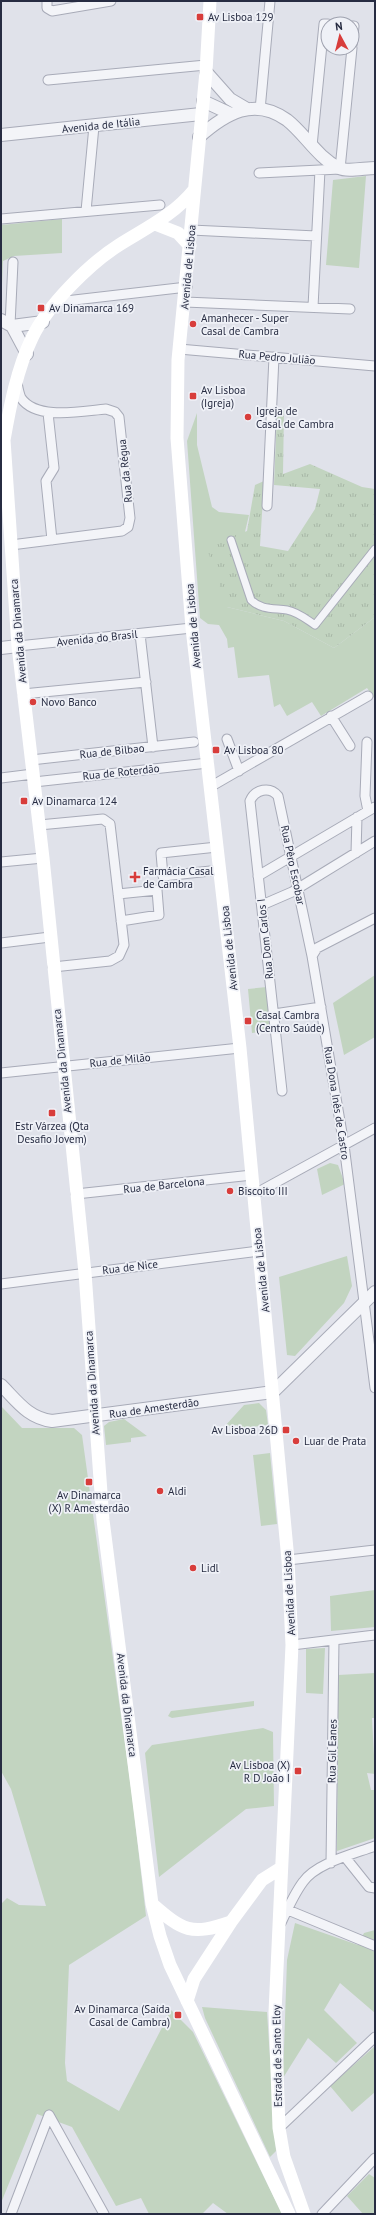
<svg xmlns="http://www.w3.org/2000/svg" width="376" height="2215" font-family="'PT Sans',sans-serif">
<defs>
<pattern id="park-tufts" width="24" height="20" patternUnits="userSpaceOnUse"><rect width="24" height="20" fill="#c2d4c0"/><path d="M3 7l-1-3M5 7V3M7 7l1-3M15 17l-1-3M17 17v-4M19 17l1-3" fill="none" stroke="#a7b6a6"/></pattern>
</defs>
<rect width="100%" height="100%" fill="#e0e2ea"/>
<path fill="#c2d4c0" d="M366 176 359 268 326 265 333 180Z
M62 219V253L14 256 3 261 1 309V225Z
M197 413V445L212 507 219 512 249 515 227 607 284 621 334 648 375 617V697L374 698 367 688 321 716 312 702 287 716 280 704 274 707 269 675 238 678 234 647 228 648 227 639 219 625 208 624 200 618 187 441Z
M375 975V1037L344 1055 333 1003Z
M267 987 271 1031 252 1033 248 989Z
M330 1163 338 1165 345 1184 322 1195 317 1169Z
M347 1256 352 1286 344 1303 295 1356 287 1355 279 1277Z
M259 1403 266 1410 268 1425 238 1429 237 1425 225 1426 244 1405Z
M1 1406 22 1428H74L82 1435 132 1795 146 1916 69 1965 65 2063 67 2081 119 2111 171 2010 193 2032 282 2214H228L213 2203 202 2214H149L141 2198 116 2206 72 2127 37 2114 1 2203V1904L7 1898 19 1905 46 1906 11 1789 1 1771Z
M124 1419 147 1436 131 1438V1442L106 1445 104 1426 109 1422Z
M270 1453 277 1524 261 1526 253 1455Z
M375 1590V1627L331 1631 330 1596Z
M325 1648 323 1694 306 1693V1649Z
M375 1673V1718H372L375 1774 367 1773 371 1790H375V1838L337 1851 338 1675Z
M254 1701V1706L172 1718 168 1716 171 1711Z
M263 1728 273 1732 274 1806 246 1809 159 1877 145 1753 152 1745Z
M295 1923 358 1945 364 1933 375 1930V2013L340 1983 324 2010 357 2043 336 2063 308 2038 283 2078 287 1960Z
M202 2007 267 2012 276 2151 270 2157 205 2018Z
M375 2046V2092L352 2112 330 2086Z
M369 2174 375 2178V2214H363L347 2196Z"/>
<path fill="url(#park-tufts)" d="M284 409 283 474 310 464 362 487 375 489V617L334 648 284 621 227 607 206 546 247 531 255 485 264 481 260 546 288 551 315 509 320 489 274 485 277 414Z"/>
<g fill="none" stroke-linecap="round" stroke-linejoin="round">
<defs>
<path id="pedestrian" d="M231 540 251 600C261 610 274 608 287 610 298 612 306 619 315 625L375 549"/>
<path id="minor" d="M47 1V8L52 11 111 1
M352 26H354L352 45
M48 80 206 65
M260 110 270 1
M312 146 324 24H328
M259 173 340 169 352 48
M86 211 94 126
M1 219 160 205
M191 230 316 236
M57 302 187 287
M185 302 350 309
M313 307 320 170
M10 325 13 262
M179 349 375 366
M48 413 54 468 46 481 52 540
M267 506 274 357
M11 545 122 531 128 527 130 518 119 417 115 412 106 409C82 411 37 421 21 398 19 394 18 388 17 383
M140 634 153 747
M18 646 192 628
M23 694 146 682
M331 716 350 746
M227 739 239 771
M367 742 365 796 368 811
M31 760 194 742
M1 778 33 774
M34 782 208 763
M210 787 368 696
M39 825 103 819 110 824 124 945 119 956 110 961 53 967
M217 847 161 853 163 876 220 870
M356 853 357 817
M1 862 43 858
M258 876 375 807
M118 894 157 890 159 915 121 921
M262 905 292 892 375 841
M375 918 317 948 312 956 344 1145 375 1388
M1 943 50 937
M274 1014 321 1007
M1 1073 240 1048
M282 1091 250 801C255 789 270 786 278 796L312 956
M76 1194 252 1175
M253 1195 375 1128
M1 1284 259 1251
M288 1560 375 1550
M292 1645 375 1635
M345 1857 369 1887 375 1888
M331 1863 334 1640
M288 1910 375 1946
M281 1923C287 1910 294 1894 303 1882 316 1863 354 1854 375 1846
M49 2115 104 2214
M279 2128 375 2037
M11 2214 49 2115
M322 2214 375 2158"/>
<path id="tertiary" d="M206 72 230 99 247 109
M203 101 231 114
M1 135 201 114
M199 137C225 114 254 96 287 120 305 134 317 157 339 168 347 172 365 168 375 168
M1 320 12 326
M12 326 27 354
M12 326 43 322
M1 648 18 646
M1 1385C17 1401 28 1418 52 1421L273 1392 375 1292"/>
</defs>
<use href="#pedestrian" stroke="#a8abb8" stroke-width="9"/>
<use href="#minor" stroke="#a8abb8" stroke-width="11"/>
<use href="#tertiary" stroke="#a8abb8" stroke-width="14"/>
<use href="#pedestrian" stroke="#f3f4f8" stroke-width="7"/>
<use href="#minor" stroke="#f3f4f8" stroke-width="9"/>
<use href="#tertiary" stroke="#f3f4f8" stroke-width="12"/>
<path stroke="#fff" stroke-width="13" d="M210 1 206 72 178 360 177 438 192 628 240 1048 288 1560 292 1645 275 2012 279 2128 284 2157 304 2214
M194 190C174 215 146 228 119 245 89 264 47 306 32 338 17 369 10 406 4 440L18 646 43 858 85 1273 103 1520 152 1904 160 1936 170 1965 289 2214
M155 224 178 233 190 246
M152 1904C183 1931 191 1936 231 1922
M187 2001 194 1979 231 1922 262 1880 281 1868"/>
</g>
<g fill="#d83d3b" stroke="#eff1f7" stroke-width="1.5">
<rect x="196" y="13" width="8" height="8" rx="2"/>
<rect x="37" y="304" width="8" height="8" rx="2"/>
<circle cx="193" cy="324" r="4"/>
<rect x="189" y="392" width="8" height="8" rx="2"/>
<circle cx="248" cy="417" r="4"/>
<circle cx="33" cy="702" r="4"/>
<rect x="212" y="746" width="8" height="8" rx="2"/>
<rect x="20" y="797" width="8" height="8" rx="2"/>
<path d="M133 871h4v4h4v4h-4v4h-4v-4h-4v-4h4z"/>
<rect x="244" y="1017" width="8" height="8" rx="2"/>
<rect x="48" y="1109" width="8" height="8" rx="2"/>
<circle cx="230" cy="1191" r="4"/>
<rect x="282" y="1426" width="8" height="8" rx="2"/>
<circle cx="296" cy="1441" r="4"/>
<rect x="85" y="1478" width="8" height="8" rx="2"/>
<circle cx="160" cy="1491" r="4"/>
<circle cx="193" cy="1568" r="4"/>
<rect x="294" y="1767" width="8" height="8" rx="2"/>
<rect x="174" y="2011" width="8" height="8" rx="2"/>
</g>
<g text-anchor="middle" stroke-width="3.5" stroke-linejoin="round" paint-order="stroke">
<g font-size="11" fill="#272c42" stroke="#eff1f7" text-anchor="start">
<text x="208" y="21">Av Lisboa 129</text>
<text x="49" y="312">Av Dinamarca 169</text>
<text x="201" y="322">Amanhecer - Super<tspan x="201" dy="13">Casal de Cambra</tspan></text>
<text x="201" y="394">Av Lisboa<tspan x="201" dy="13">(Igreja)</tspan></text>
<text x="256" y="415">Igreja de<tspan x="256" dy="13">Casal de Cambra</tspan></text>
<text x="41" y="706">Novo Banco</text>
<text x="224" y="754">Av Lisboa 80</text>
<text x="32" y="805">Av Dinamarca 124</text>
<text x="143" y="875">Farmácia Casal<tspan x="143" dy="13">de Cambra</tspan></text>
<text x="256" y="1019">Casal Cambra<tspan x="256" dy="13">(Centro Saúde)</tspan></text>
<text x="52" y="1130" text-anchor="middle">Estr Várzea (Qta<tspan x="52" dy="13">Desafio Jovem)</tspan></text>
<text x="238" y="1195">Biscoito III</text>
<text x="278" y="1434" text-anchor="end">Av Lisboa 26D</text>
<text x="304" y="1445">Luar de Prata</text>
<text x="168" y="1495">Aldi</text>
<text x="89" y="1499" text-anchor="middle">Av Dinamarca<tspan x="89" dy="13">(X) R Amesterdão</tspan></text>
<text x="201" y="1572">Lidl</text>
<text x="290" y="1769" text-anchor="end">Av Lisboa (X)<tspan x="290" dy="13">R D João I</tspan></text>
<text x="170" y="2013" text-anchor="end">Av Dinamarca (Saída<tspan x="170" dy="13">Casal de Cambra)</tspan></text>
</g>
<g font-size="11" fill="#272c42" stroke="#eff1f7">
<text transform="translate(101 125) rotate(-6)" y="4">Avenida de Itália</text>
<text transform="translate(188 267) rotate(-85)" y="4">Avenida de Lisboa</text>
<text transform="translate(277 357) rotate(5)" y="4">Rua Pedro Julião</text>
<text transform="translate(125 471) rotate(-96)" y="4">Rua da Régua</text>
<text transform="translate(193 626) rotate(-95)" y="4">Avenida de Lisboa</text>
<text transform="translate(18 631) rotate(-95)" y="4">Avenida da Dinamarca</text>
<text transform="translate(97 638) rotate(-6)" y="4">Avenida do Brasil</text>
<text transform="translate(112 751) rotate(-6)" y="4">Rua de Bilbao</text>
<text transform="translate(121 772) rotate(-6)" y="4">Rua de Roterdão</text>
<text transform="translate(293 865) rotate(78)" y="4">Rua Pêro Escobar</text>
<text transform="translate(265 939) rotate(-96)" y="4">Rua Dom Carlos I</text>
<text transform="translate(229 948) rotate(-96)" y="4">Avenida de Lisboa</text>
<text transform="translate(120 1060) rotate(-6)" y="4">Rua de Milão</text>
<text transform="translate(62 1061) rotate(-96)" y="4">Avenida da Dinamarca</text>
<text transform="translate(337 1103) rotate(81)" y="4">Rua Dona Inês de Castro</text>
<text transform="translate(164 1185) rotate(-6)" y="4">Rua de Barcelona</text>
<text transform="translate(130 1267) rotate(-7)" y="4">Rua de Nice</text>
<text transform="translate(261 1270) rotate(-96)" y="4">Avenida de Lisboa</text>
<text transform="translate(92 1383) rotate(-94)" y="4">Avenida da Dinamarca</text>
<text transform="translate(154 1408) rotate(-8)" y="4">Rua de Amesterdão</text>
<text transform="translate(289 1593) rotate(-93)" y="4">Avenida de Lisboa</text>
<text transform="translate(127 1705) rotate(83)" y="4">Avenida da Dinamarca</text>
<text transform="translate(332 1751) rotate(-89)" y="4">Rua Gil Eanes</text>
<text transform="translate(277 2056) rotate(-91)" y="4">Estrada de Santo Eloy</text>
</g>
</g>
<rect width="376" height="2215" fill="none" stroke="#272c42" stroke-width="4"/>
<g transform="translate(340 36) rotate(353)"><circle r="19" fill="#eff1f7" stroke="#9fa2af"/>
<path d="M0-3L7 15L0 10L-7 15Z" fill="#d83d3b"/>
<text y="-6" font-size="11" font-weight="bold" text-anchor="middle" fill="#272c42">N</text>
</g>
</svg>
